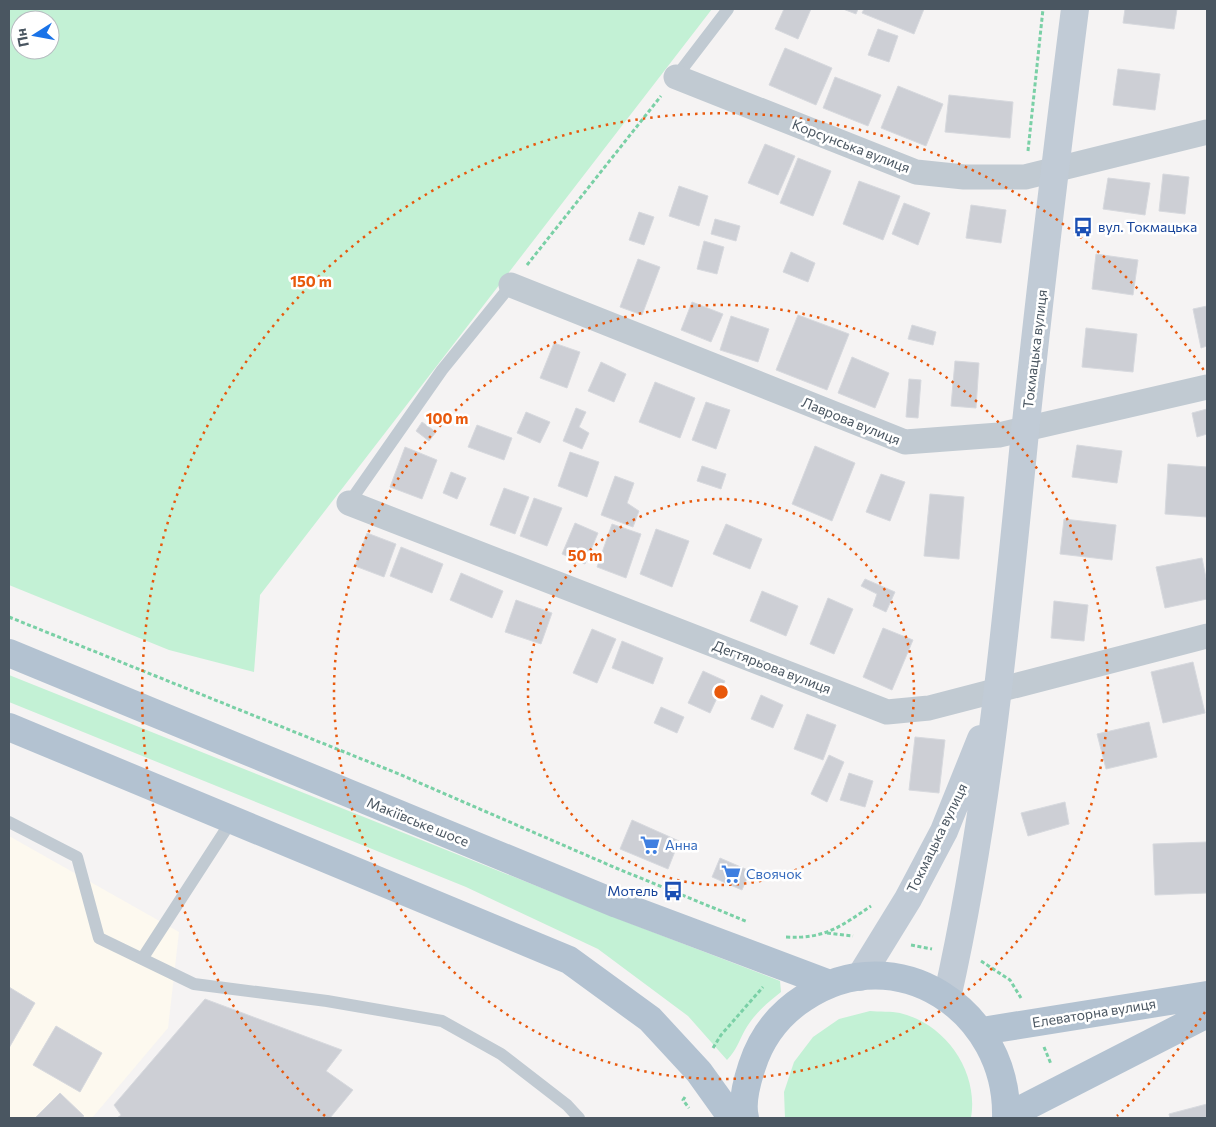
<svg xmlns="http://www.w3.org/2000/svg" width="1216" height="1127" font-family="Commissioner,sans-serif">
<rect width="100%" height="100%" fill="#f5f3f3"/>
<path fill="#fdf9ef" d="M9 836 179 932 168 1028 92 1118H9Z"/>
<path fill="#c3f1d5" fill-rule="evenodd" d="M9 9H712L260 595 254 672 169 650 9 585ZM20 20H50V50H20Z
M9 675 624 921 780 981 781 992C767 1003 754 1014 745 1030 739 1041 736 1051 727 1060L688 1016 598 949 466 887 9 702Z
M870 1011C879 1012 891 1011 900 1013 946 1024 979 1072 971 1118H785L784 1092 794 1062 813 1037 839 1019Z"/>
<path fill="#cdcfd5" stroke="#d7d9de" d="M784 9H811L798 39 775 29Z
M843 9H858L856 14Z
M864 9H924L914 34 862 13Z
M1125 9H1177L1174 29 1123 23Z
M878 29 898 36 889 62 868 55Z
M785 48 832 68 816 105 769 85Z
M1118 69 1160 74 1155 110 1113 105Z
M835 77 881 95 868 126 823 108Z
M898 86 943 104 926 146 881 128Z
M949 95 1013 102 1010 138 945 132Z
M765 144 795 156 778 195 748 183Z
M798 158 831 171 813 216 780 203Z
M1163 174 1189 177 1185 214 1159 211Z
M1108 178 1150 183 1145 215 1103 209Z
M859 181 900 196 883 240 843 224Z
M679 186 708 196 699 226 669 216Z
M904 203 930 213 918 245 892 234Z
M971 205 1006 210 1001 243 966 238Z
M639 212 654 217 644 245 629 240Z
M715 219 740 226 736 241 711 234Z
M704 241 724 247 717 274 697 269Z
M791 252 815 263 808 282 783 272Z
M1096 254 1138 260 1133 295 1092 289Z
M638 259 660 267 642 315 620 307Z
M692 302 723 314 711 342 681 330Z
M1207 306V346L1201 348 1193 309Z
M798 315 849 334 827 390 776 370Z
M731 316 769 329 758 362 720 350Z
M912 325 936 332 933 345 908 339Z
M1086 328 1137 334 1133 372 1082 367Z
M554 343 580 352 567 388 540 378Z
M852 357 889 373 875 408 838 393Z
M955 361 979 363 976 408 951 406Z
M601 362 626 374 614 402 588 391Z
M909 379 921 380 918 418 906 417Z
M655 382 695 398 680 438 639 422Z
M706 402 730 410 716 449 692 440Z
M576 408 586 412 579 427 589 433 582 449 563 441Z
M1207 409V434L1197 437 1192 413Z
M526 412 550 422 540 443 517 433Z
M422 422 436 432 429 441 416 431Z
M477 425 512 438 504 460 468 447Z
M1077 445 1122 451 1117 483 1072 477Z
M815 446 855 463 832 521 792 504Z
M405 447 437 460 422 499 390 487Z
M570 452 599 462 587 497 558 486Z
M1168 464 1207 467V517L1165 514Z
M702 466 726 474 721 489 697 481Z
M451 472 466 478 457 499 443 493Z
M881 474 905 482 890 521 866 512Z
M615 476 634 483 627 503 639 511 633 527 601 515Z
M504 488 529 497 515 534 490 525Z
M930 494 964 497 959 559 924 556Z
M534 498 562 508 547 546 520 536Z
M1064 519 1116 525 1112 560 1060 554Z
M575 523 598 533 585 564 562 554Z
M612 524 641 534 626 578 597 567Z
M726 524 762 539 750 569 713 554Z
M656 529 689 541 672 587 640 574Z
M367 533 396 544 384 577 355 566Z
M401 547 443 564 432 593 390 576Z
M1202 558 1207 583V599L1165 608 1156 567Z
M461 573 503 591 492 618 450 600Z
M865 579 895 592 886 612 873 606 877 594 861 586Z
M762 591 798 606 786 636 750 621Z
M828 598 853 609 834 654 810 644Z
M516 600 552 613 541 644 505 632Z
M1054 601 1088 605 1084 641 1051 638Z
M883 628 913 640 892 690 863 677Z
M592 629 616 639 597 683 573 673Z
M622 641 663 658 653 684 612 668Z
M1193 662 1205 713 1163 723 1151 672Z
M703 671 725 681 710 713 688 703Z
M761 695 783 705 773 728 751 719Z
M661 707 684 717 677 733 654 723Z
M807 714 836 725 823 760 794 749Z
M1149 722 1157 757 1106 769 1097 734Z
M915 737 945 740 939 793 909 790Z
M829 755 844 762 827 802 811 794Z
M849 773 873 781 865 807 840 800Z
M1065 802 1069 824 1028 836 1021 813Z
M632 820 679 841 668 869 620 849Z
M1207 842V893L1155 895 1153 844Z
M720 858 750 871 742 890 712 877Z
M9 987 35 1003 9 1048Z
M205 999 342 1050 326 1071 353 1090 330 1118H117L121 1115 114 1105Z
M56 1026 102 1053 80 1092 33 1065Z
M60 1093 84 1116 81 1118H35Z
M1207 1104V1118H1170L1169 1114Z"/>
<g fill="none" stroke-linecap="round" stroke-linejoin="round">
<path stroke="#7ad0a6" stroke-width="3" stroke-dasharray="4 2.5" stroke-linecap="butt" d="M1028 151 1043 9
M527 265 661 96
M9 617 399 774 616 868 748 922
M827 933 853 936
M786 937C825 939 840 927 871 906
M911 945 932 949
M981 961 1010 980 1021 998
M1044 1047 1051 1064
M713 1048 721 1035 763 987
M685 1097 683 1100 689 1108"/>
<path stroke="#c1cad2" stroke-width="12" d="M676 77 728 9
M349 503 442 370 511 285
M9 822 77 857 99 938 194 984 327 1001 442 1021 501 1054 567 1105 579 1118
M142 959 232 820"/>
<path stroke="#c1cad2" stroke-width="25" d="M676 77 916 172 964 177H1025L1207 132
M511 285 905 442 999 435 1207 387
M349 503 887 712 929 708 1207 636"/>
<path stroke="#c1cbd6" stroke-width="28" d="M860 977 908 899 944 831 981 739
M947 998C989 811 1006 622 1025 432 1040 291 1057 150 1075 9"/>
<path stroke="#b3c2d1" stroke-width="28" d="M9 653 617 904 830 984
M9 727 569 960 650 1019 699 1072 732 1118
M982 1031 1207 995
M1006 1117 1207 1014
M745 1118C741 1102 747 1081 752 1066 761 1038 779 1014 804 998 897 936 1009 1011 1006 1118"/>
</g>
<g fill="none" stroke="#e8590c" stroke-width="2.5" stroke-dasharray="2.5 5">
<circle cx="721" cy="692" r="193"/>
<circle cx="721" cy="692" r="387"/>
<path d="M1205 1012A580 580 0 0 1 1117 1116M325 1116A580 580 0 1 1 1205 372"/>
</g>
<defs>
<symbol id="bus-bare" viewBox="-9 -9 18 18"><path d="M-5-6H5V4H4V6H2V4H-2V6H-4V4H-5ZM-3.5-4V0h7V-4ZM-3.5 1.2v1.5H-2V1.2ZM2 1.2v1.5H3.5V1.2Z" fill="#1a4fb4" stroke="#fff" stroke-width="2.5" paint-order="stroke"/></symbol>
<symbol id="supermarket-bare" viewBox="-9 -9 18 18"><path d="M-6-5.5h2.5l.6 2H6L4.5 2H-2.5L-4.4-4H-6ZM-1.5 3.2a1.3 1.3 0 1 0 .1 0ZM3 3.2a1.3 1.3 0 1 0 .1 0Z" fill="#3f7fe0" stroke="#fff" stroke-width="2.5" paint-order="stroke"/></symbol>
</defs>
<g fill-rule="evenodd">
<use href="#bus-bare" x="1069" y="213" width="28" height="28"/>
<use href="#supermarket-bare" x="636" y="831" width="28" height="28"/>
<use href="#supermarket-bare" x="717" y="860" width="28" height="28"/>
<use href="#bus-bare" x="659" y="877" width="28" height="28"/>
</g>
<g text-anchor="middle" stroke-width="5" stroke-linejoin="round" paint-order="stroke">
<g font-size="14" fill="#4a5661" stroke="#fff">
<text transform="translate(851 146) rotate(21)" y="5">Корсунська вулиця</text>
<text transform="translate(1035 349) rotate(-83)" y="5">Токмацька вулиця</text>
<text transform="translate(851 421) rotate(22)" y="5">Лаврова вулиця</text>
<text transform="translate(772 667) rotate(21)" y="5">Дегтярьова вулиця</text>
<text transform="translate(418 822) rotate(22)" y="5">Макіївське шосе</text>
<text transform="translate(937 838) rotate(-64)" y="5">Токмацька вулиця</text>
<text transform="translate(1094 1013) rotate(-9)" y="5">Елеваторна вулиця</text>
</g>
<g font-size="14" fill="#164399" stroke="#fff" text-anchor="start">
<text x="1098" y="232">вул. Токмацька</text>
<text x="658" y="896" text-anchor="end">Мотель</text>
</g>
<g font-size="14" fill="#366cbe" stroke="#fff" text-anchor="start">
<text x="665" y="850">Анна</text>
<text x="746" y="879">Своячок</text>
</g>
</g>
<circle cx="721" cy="692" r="8" fill="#e8590c" stroke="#fff" stroke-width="2.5"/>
<g font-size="15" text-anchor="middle" font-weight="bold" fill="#e8590c" stroke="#fff" stroke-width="5" stroke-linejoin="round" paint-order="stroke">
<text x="311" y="287">150 m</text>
<text x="447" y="424">100 m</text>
<text x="585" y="561">50 m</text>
</g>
<rect width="1216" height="1127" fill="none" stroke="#4a5661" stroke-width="20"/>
<g transform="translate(35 35) rotate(259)"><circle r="24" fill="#ffffff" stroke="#b7bbc0"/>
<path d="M0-4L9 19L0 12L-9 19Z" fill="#1a73e8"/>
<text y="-8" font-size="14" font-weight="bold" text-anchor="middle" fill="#4a5661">Пн</text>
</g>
</svg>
